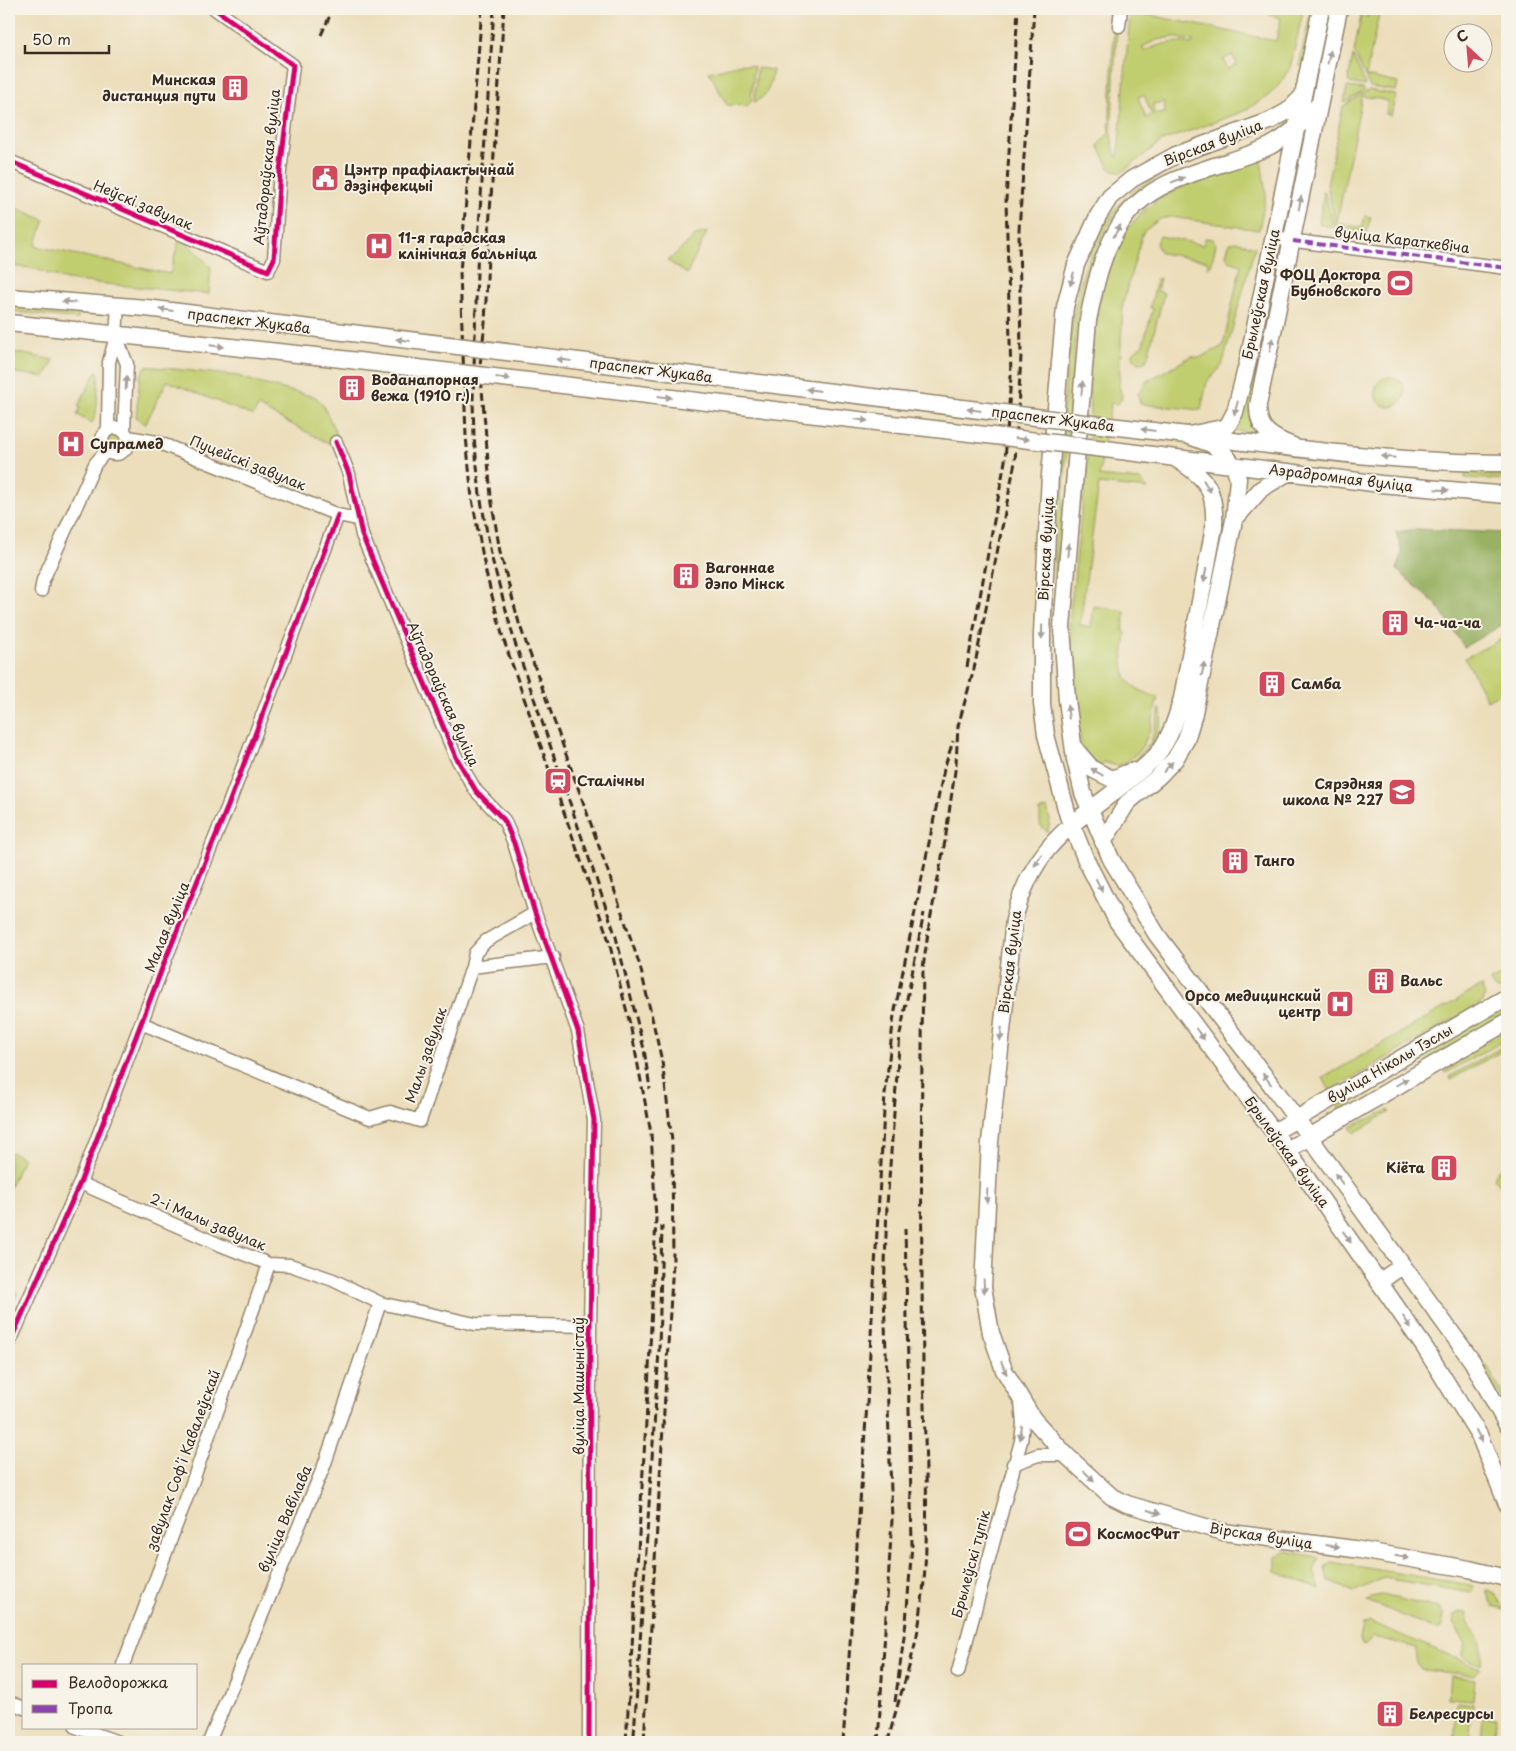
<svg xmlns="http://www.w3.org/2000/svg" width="1516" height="1751" font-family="'Playpen Sans',sans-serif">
<rect width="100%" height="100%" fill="#f7f3e8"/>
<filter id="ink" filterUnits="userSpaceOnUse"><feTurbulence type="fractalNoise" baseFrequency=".02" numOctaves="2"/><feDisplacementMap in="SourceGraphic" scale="10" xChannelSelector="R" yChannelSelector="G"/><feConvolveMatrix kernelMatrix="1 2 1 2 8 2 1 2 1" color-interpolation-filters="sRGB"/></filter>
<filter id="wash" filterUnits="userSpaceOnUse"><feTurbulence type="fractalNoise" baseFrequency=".0096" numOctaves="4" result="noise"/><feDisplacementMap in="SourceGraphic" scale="20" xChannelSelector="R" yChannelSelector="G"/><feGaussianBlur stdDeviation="1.12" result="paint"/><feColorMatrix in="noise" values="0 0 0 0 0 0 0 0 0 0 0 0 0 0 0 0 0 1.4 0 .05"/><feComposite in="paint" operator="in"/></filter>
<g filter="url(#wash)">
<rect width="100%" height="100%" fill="#ecdebb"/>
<path fill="#c1ce6f" stroke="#7e7c46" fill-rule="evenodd" d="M1271 9 1303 12 1290 68 1279 85 1268 96 1242 112 1162 141 1121 173 1110 169 1098 145 1109 133 1114 26 1117 27 1111 136 1116 157H1118L1130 14 1135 12 1276 41 1281 18 1270 15ZM1173 37 1193 41 1192 44C1174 39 1158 45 1144 51L1142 47 1157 40ZM1232 55 1237 64 1228 69 1223 60ZM1144 95 1152 115 1146 118 1138 97ZM1164 102 1165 113 1154 114 1153 104Z
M1311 9H1316L1304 67 1299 65Z
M1363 9H1380L1366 76 1398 83 1396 91 1370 87 1354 52 1361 16 1368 17 1369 10Z
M1353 56 1365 83V86L1350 83 1348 81Z
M741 64 754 66 751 102 747 106 727 105 709 72Z
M757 68 773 70C770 85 769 96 754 102Z
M1347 87 1364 89V91L1344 103Z
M1369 90 1396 95 1391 116 1386 114 1388 101 1362 96 1337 222 1362 228 1365 216 1371 217 1366 233 1336 227 1327 185 1343 106Z
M1261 160 1266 194 1259 230 1171 217 1160 219 1143 232 1123 303 1119 386 1122 397 1118 404 1111 403 1099 476 1140 480 1148 489 1099 484 1080 625 1091 627 1094 606 1125 611 1123 631 1126 632C1122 668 1116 685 1158 697 1151 726 1149 752 1118 766L1103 762 1101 769 1081 748 1069 623 1091 427C1085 366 1096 250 1146 209 1177 184 1223 173 1261 160Z
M1171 170C1148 182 1127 196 1113 218 1075 278 1074 351 1069 419 1065 473 1061 527 1056 582L1054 581C1056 551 1054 521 1056 490 1058 460 1061 430 1064 400 1071 317 1079 203 1171 170Z
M1324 191 1334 227 1319 224Z
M9 205 45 220 35 246 170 274 180 236 211 267 209 294 66 280 32 268 9 266Z
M707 232 687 274 668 261 696 235Z
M1160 236 1203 245 1205 238 1213 239 1216 244 1211 266 1207 268 1208 261 1161 253 1156 244Z
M1236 241 1255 247 1222 366 1207 382 1201 410 1140 404 1138 394 1147 381 1192 356 1199 358 1223 346 1241 265 1229 261 1226 255 1229 244Z
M1276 260 1280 261 1263 433 1229 430Z
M1160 278 1157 291 1164 293 1148 356 1145 362 1138 363 1134 359 1133 353 1143 344 1153 309 1150 308 1157 279Z
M9 306 79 313 78 319 9 311Z
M9 351 54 360 45 377 10 372Z
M146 366 238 376 262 384 316 397 323 405 337 435 330 444 258 407 253 416 167 381 145 425 136 417 140 376Z
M96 372 99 373 96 414 92 423 77 415 80 408 78 406Z
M1375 392a15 15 0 1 1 30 0a15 15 0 1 1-30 0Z
M108 442a7 7 0 1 1 14 0a7 7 0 1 1-14 0Z
M1465 473 1507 476V480L1465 478Z
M1507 636V689L1487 700 1465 658Z
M1160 708C1168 730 1142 758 1125 770L1151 742Z
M1047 808 1050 820 1048 832 1040 825V811Z
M1507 972V989C1499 993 1494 989 1490 981Z
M1481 986 1485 995 1483 1002 1330 1091 1323 1078Z
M1507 1004V1014L1341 1109 1337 1102Z
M1507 1030V1039L1446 1073 1445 1071 1471 1050Z
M1507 1044V1048L1450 1080 1449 1077Z
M1389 1110 1390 1112 1354 1133 1350 1127Z
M9 1151 23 1158 9 1189Z
M1507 1165V1188L1499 1185 1494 1178 1498 1170Z
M9 1289 18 1293 9 1312Z
M1486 1364 1507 1402V1406L1484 1372Z
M1286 1551 1317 1557 1319 1559 1314 1571 1320 1589 1276 1572V1556Z
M1331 1562 1470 1585 1474 1587 1471 1593 1384 1578 1353 1592 1328 1581 1325 1567Z
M1487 1590 1495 1594 1504 1609 1492 1606Z
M1381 1595 1439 1608 1444 1616 1442 1627 1438 1630 1367 1601 1371 1597Z
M1459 1612 1467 1613C1467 1636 1488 1633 1481 1665L1462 1656 1466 1644 1453 1623 1455 1615Z
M1370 1622 1480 1668 1475 1675 1422 1670 1416 1663 1417 1648 1374 1637 1366 1646 1362 1644 1360 1639 1363 1625Z
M1450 1676 1475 1679 1473 1700 1448 1698Z
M1457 1702 1473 1704 1469 1742H1454Z
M1483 1716 1496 1717 1495 1742H1481Z"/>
<path fill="#98b162" stroke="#6a6e40" d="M1417 529 1507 533V622L1464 647 1437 605 1397 570 1402 553 1396 532Z"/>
</g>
<g filter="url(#ink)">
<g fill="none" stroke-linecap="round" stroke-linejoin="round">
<defs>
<path id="minor" d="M1119 26 1121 9
M9 161 268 271 274 259 280 171 293 65 215 9
M1272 238 1507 268
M116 336 127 364 124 431
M102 441a13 13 0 1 1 26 0a13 13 0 1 1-26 0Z
M108 429 109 362 116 336 118 305
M128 437 157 442 338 515 357 519
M336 442 349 474 362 535 456 757 476 791 504 820 514 843 535 913 578 1031 594 1120 590 1326 589 1742
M41 591 43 580 95 464 106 451
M472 967 553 957
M141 1023 370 1118 390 1112 420 1121 472 967 475 953 486 941 535 913
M80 1183 218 1244 269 1264 290 1265 333 1280 380 1303 475 1324 590 1326
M9 1344 80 1183 166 958 228 806 338 515
M1013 1464 1038 1455H1066
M123 1665 191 1486 269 1264
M958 1672 1021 1441 1023 1424 1021 1402
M9 1702 24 1708
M76 1727 118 1742
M209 1742 324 1466 380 1303"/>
<path id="major" d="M1301 98 1288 111 1270 121 1176 155 1132 179 1110 197 1098 216 1076 265 1065 307 1050 475 1042 633V704L1046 735 1068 816 1086 860 1117 921 1287 1150 1425 1348 1479 1435 1507 1504
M1319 104C1306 120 1289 136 1270 146 1222 169 1155 173 1123 220 1102 251 1095 285 1088 320L1062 627 1067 700 1075 759 1083 793 1111 859 1157 935 1276 1091 1472 1361 1507 1425
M9 297 146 308 319 329
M9 323 316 356
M1109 426C1241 440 1374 463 1507 463
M1189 435 1227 427 1235 412 1248 361 1321 9
M1293 446C1272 438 1257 430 1258 405L1339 9
M1105 449 1381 484 1507 495
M1176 459C1207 478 1216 490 1214 527L1182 698C1176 720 1170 739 1155 757 1095 816 1036 828 1014 920L990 1142 983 1287 991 1333 1004 1370 1033 1419 1066 1455 1111 1496 1127 1504 1223 1532 1354 1549 1469 1569 1507 1578
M1234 520 1261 489 1289 472
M1075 749 1092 769 1112 779 1132 771
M1103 842 1127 803 1159 776 1175 759 1186 740 1193 717 1234 520 1238 479 1234 466 1222 451 1211 444 1187 435
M1274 1132 1507 997
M1287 1150 1507 1022
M1379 1282 1402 1266"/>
</defs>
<use href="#minor" stroke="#94846c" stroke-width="15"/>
<use href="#major" stroke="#94846c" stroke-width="19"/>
<use href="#minor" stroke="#fff" stroke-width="12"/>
<use href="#major" stroke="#fff" stroke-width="16"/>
<path stroke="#3b2a1e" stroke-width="3" stroke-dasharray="8 4" stroke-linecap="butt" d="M482 9 460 272 466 436 472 499 486 573 503 638 608 938 630 1024 651 1133 656 1218 648 1391 626 1742
M494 9 478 240 473 400 474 437 480 495 492 559 515 643 616 937 644 1049 650 1089
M504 9 490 212 485 323 480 365 491 497 500 552 519 623 611 880 640 966 662 1061 672 1141 673 1262 644 1742
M321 35 333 9
M967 667 1005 461 1011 376 1006 200 1018 9
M895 1702 906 1622 912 1545 905 1228
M634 1735 659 1351 662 1226
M843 1742 867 1404 885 1094 894 1015 944 769 953 741
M878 1742 892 1520 884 1295 887 1205 900 1034 924 913
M888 1742C897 1700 914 1661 920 1617 932 1534 924 1447 923 1363 921 1231 921 1099 923 968L929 926 945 841 956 764 958 726 974 669 1015 462 1021 356 1019 230 1034 9"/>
<defs>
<path id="major-bridge" d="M319 329 1109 426
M316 356 1105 449"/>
</defs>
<use href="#major-bridge" stroke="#94846c" stroke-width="19" stroke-linecap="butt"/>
<use href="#major-bridge" stroke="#fff" stroke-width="16"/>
<path stroke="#8e44ad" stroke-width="4" stroke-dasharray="8 4" stroke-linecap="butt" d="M1293 241 1507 268"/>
<defs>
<path id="cycleway" d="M9 161 268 271 274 259 280 171 293 65 215 9
M336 442 349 474 362 535 456 757 476 791 504 820 514 843 535 913 578 1031 594 1120 590 1326 589 1742
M9 1344 80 1183 166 958 228 806 338 515"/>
</defs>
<use href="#cycleway" stroke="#f7f3e8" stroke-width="8"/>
<use href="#cycleway" stroke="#d6006c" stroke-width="5"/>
</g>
<defs><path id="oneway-solid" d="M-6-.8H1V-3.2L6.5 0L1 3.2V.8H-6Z" transform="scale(1.25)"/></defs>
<g fill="#a79f9a">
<use href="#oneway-solid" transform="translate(1329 57) rotate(-78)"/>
<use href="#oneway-solid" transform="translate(1178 180) rotate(-21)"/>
<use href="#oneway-solid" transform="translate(1300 203) rotate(-79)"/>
<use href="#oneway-solid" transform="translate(1117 231) rotate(-59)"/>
<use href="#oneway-solid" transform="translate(1072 279) rotate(105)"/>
<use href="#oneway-solid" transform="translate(69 302) rotate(-176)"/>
<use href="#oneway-solid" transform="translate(166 310) rotate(-173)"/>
<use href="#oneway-solid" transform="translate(403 340) rotate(-173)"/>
<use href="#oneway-solid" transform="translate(1271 345) rotate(-78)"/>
<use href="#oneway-solid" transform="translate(217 346) rotate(6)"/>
<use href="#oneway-solid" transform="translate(564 360) rotate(-173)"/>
<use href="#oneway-solid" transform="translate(503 378) rotate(7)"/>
<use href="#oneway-solid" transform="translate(126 383) rotate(-87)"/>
<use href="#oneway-solid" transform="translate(1082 388) rotate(-85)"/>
<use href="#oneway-solid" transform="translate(813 390) rotate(-173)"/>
<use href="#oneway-solid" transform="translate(665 397) rotate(7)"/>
<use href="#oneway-solid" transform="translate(1236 408) rotate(105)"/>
<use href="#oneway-solid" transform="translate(974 410) rotate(-173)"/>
<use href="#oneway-solid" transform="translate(861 420) rotate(7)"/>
<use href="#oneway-solid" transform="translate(1148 430) rotate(-173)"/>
<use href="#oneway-solid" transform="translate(1022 439) rotate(7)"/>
<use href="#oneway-solid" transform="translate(1388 457) rotate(-175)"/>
<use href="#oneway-solid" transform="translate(1207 486) rotate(58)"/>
<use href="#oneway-solid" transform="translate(1442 490) rotate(5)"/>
<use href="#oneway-solid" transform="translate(1068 550) rotate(-85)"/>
<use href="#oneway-solid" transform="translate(1205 575) rotate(101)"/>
<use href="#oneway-solid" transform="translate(1042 632) rotate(91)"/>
<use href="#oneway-solid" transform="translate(1203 669) rotate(-79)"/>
<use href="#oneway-solid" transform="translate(1068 712) rotate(-98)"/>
<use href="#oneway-solid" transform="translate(1168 767) rotate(-48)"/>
<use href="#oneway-solid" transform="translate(1097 772) rotate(-149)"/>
<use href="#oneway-solid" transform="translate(1038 860) rotate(122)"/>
<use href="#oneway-solid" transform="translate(1099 885) rotate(64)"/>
<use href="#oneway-solid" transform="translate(1001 1034) rotate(96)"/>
<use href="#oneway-solid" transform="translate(1200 1034) rotate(53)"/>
<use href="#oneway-solid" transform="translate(1267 1079) rotate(-127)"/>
<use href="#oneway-solid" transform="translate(1402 1082) rotate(-30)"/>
<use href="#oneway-solid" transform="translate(1339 1179) rotate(-126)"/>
<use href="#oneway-solid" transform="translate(987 1196) rotate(93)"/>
<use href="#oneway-solid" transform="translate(1347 1237) rotate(55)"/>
<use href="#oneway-solid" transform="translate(984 1286) rotate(87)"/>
<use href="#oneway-solid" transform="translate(1407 1322) rotate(55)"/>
<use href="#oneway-solid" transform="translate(1004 1368) rotate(67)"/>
<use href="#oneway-solid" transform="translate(1021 1433) rotate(99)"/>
<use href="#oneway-solid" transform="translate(1479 1436) rotate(63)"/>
<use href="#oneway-solid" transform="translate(1089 1476) rotate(42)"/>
<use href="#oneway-solid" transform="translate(1154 1512) rotate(17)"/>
<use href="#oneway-solid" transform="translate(1333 1546) rotate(7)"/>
<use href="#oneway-solid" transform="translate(1402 1557) rotate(10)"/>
</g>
</g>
<defs>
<symbol id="building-square" viewBox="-11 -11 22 22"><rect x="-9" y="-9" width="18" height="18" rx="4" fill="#d1495b" stroke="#f7f3e8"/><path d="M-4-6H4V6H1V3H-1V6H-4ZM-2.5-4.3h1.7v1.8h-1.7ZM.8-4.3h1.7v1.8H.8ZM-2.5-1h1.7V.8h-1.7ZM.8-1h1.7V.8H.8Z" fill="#fff"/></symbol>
<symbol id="civic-square" viewBox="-11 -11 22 22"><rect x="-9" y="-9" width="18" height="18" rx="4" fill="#d1495b" stroke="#f7f3e8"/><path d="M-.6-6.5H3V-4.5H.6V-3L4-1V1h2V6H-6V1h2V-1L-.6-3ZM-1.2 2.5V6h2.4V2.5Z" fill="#fff"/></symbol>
<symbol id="hospital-square" viewBox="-11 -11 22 22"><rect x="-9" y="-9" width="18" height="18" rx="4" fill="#d1495b" stroke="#f7f3e8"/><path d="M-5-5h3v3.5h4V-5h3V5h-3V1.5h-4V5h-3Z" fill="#fff"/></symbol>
<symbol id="stadium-square" viewBox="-11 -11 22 22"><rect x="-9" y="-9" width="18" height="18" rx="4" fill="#d1495b" stroke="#f7f3e8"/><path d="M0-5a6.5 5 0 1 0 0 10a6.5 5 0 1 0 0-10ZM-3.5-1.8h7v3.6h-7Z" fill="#fff"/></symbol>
<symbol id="station-square" viewBox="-11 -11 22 22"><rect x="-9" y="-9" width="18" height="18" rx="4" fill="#d1495b" stroke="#f7f3e8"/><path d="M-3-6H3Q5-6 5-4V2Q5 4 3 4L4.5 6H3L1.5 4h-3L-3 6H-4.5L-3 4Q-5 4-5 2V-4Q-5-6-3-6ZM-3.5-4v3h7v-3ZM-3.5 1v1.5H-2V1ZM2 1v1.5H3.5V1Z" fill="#fff"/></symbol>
<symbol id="school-square" viewBox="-11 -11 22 22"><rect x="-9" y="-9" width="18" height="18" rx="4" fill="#d1495b" stroke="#f7f3e8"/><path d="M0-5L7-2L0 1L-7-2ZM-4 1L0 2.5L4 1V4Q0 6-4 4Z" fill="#fff"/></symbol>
</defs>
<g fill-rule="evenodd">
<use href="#building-square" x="219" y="72" width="32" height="32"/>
<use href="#civic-square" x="309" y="162" width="32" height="32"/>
<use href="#hospital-square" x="363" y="230" width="32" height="32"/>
<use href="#stadium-square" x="1384" y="267" width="32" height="32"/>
<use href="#building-square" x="336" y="372" width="32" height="32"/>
<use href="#hospital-square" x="55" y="428" width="32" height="32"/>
<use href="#building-square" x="670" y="560" width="32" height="32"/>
<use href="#building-square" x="1379" y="607" width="32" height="32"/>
<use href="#building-square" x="1256" y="668" width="32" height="32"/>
<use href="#station-square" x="542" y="765" width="32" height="32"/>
<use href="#school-square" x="1386" y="776" width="32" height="32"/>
<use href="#building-square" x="1219" y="845" width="32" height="32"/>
<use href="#building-square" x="1365" y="965" width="32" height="32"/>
<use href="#hospital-square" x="1324" y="988" width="32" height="32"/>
<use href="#building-square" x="1428" y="1152" width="32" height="32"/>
<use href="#stadium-square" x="1062" y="1518" width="32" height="32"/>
<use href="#building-square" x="1374" y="1698" width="32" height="32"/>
</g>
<g text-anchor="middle" stroke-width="4" stroke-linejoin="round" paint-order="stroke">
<g font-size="14" font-weight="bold" fill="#3b2a1e" stroke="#f7f3e8" text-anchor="start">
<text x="216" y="85" text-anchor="end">Минская<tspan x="216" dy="16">дистанция пути</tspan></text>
<text x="344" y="175">Цэнтр прафілактычнай<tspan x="344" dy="16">дэзінфекцыі</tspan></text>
<text x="398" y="243">11-я гарадская<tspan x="398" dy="16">клінічная бальніца</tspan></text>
<text x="1381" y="280" text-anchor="end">ФОЦ Доктора<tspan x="1381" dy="16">Бубновского</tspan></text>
<text x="371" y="385">Воданапорная<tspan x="371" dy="16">вежа (1910 г.)</tspan></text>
<text x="90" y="449">Супрамед</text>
<text x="705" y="573">Вагоннае<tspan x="705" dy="16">дэпо Мінск</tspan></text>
<text x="1414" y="628">Ча-ча-ча</text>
<text x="1291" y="689">Самба</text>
<text x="577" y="786">Сталічны</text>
<text x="1383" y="789" text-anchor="end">Сярэдняя<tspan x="1383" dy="16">школа № 227</tspan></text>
<text x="1254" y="866">Танго</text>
<text x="1400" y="986">Вальс</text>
<text x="1321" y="1001" text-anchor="end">Орсо медицинский<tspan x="1321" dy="16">центр</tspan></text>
<text x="1425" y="1173" text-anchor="end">Кіёта</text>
<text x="1097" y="1539">КосмосФит</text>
<text x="1409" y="1719">Белресурсы</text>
</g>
<g font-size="14" fill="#3b2a1e" stroke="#f7f3e8">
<text transform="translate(1213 143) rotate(-21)" y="5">Вірская вуліца</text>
<text transform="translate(267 167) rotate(-84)" y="5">Аўтадораўская вуліца</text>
<text transform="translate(143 205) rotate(23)" y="5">Неўскі завулак</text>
<text transform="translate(1402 240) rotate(7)" y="5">вуліца Караткевіча</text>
<text transform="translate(1261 294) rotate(-78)" y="5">Брылеўская вуліца</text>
<text transform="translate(249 321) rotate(7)" y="5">праспект Жукава</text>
<text transform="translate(651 370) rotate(7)" y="5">праспект Жукава</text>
<text transform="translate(1053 419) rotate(7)" y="5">праспект Жукава</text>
<text transform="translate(248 463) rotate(22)" y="5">Пуцейскі завулак</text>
<text transform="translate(1341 478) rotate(7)" y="5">Аэрадромная вуліца</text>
<text transform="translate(1046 549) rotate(-87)" y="5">Вірская вуліца</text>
<text transform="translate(443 694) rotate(66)" y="5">Аўтадораўская вуліца</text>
<text transform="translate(167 927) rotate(-68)" y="5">Малая вуліца</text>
<text transform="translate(1010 962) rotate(-83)" y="5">Вірская вуліца</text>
<text transform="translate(426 1055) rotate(-71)" y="5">Малы завулак</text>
<text transform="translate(1390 1064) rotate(-30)" y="5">вуліца Ніколы Тэслы</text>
<text transform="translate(1287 1152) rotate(54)" y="5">Брылеўская вуліца</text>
<text transform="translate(208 1222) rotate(23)" y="5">2-і Малы завулак</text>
<text transform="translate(579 1386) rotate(-90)" y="5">вуліца Машыністаў</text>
<text transform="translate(183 1460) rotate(-70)" y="5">завулак Софʼі Кавалеўскай</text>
<text transform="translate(285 1519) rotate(-67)" y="5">вуліца Вавілава</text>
<text transform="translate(1261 1536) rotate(9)" y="5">Вірская вуліца</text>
<text transform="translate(971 1564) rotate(-75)" y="5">Брылеўскі тупік</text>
</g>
</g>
<rect width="1516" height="1751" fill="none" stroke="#f7f3e8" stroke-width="30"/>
<rect x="22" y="1664" width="175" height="65" fill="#f7f3e8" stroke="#aca397"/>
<rect x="32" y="1680" width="25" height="8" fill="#d6006c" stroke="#aca397"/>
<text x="68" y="1688" font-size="15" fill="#3b2a1e">Велодорожка</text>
<rect x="32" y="1705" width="25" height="8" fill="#8e44ad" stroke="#aca397"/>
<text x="68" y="1714" font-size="15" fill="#3b2a1e">Тропа</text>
<g transform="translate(1468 48) rotate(334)"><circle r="24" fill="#f7f3e8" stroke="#aca397"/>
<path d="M0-4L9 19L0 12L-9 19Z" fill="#d1495b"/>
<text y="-8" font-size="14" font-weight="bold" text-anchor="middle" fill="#3b2a1e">С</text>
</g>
<path d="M25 45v8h84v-8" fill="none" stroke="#3b2a1e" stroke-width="2.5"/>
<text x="32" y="45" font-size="15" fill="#3b2a1e" stroke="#f7f3e8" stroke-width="4" paint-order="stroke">50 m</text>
</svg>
